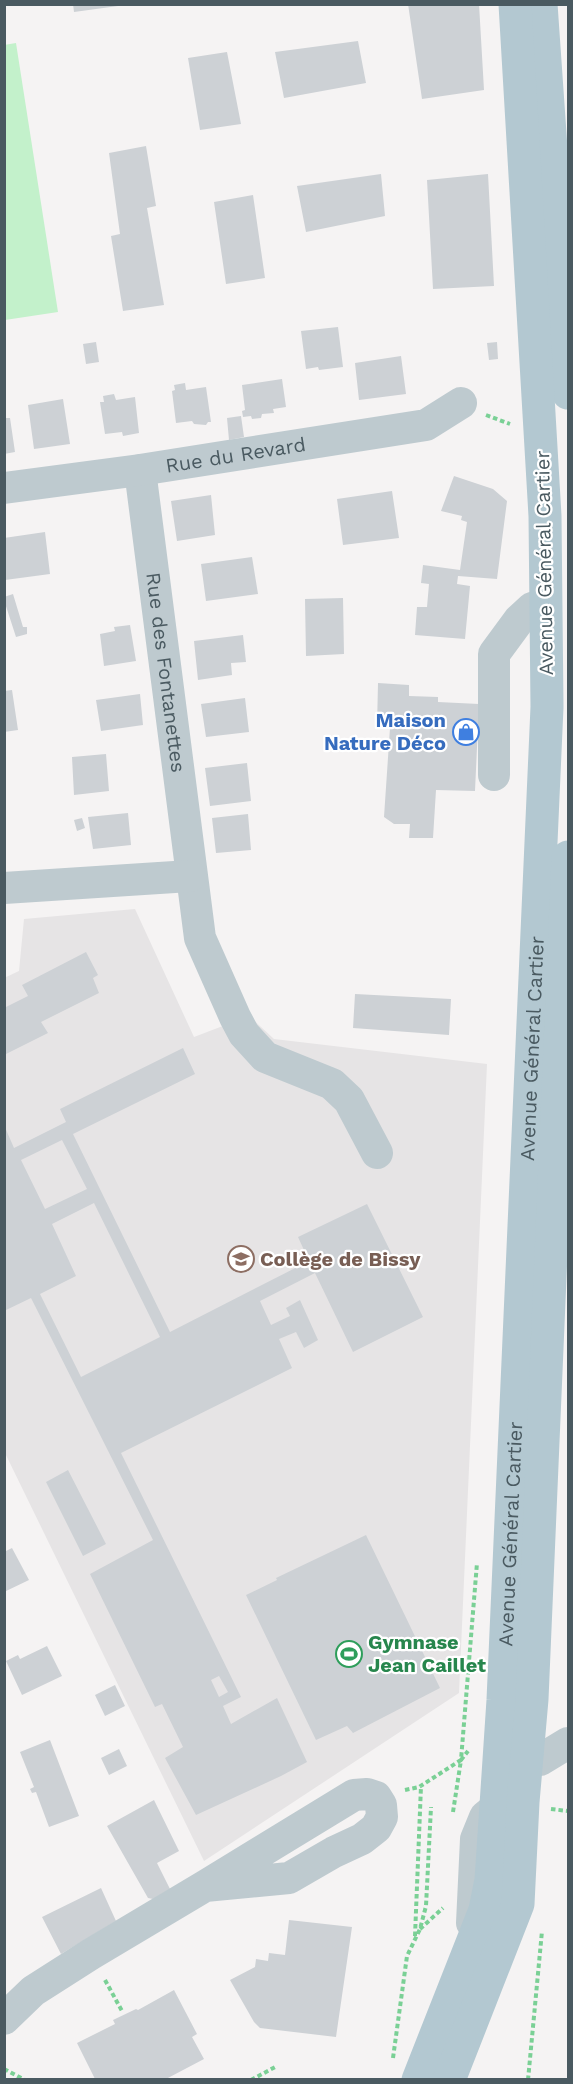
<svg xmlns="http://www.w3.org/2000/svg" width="573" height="2084" font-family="'Work Sans',sans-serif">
<rect width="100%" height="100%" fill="#f5f3f3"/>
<path fill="#e6e4e5" d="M135 909 194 1037 249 1016 274 1039 487 1064 459 1693 204 1861 5 1453 4 978 19 971 24 919Z"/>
<path fill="#c3f1cb" d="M16 43 58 312 5 320 4 45Z"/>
<path fill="#cdd1d5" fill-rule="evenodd" d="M73 4H118V6L74 12Z
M408 4H479L484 90 422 99Z
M358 41 366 83 284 98 275 52Z
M227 52 241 124 200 130 188 58Z
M146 146 156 206 147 208 164 305 123 311 111 236 120 234 109 153Z
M381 174 385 216 306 232 297 186Z
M488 174 494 286 433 289 427 180Z
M253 195 265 278 226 284 214 202Z
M338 327 343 367 319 370 318 367 306 369 301 331Z
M96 342 99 362 86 364 83 344Z
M497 342 498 359 489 360 487 343Z
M401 356 406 394 359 400 355 363Z
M282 379 286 407 273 409 274 413 262 414 261 418 252 419 251 416 243 417 242 411 245 410 242 385Z
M185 383 186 390 206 387 211 422H208L206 425 194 424 192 421 176 423 172 391 175 390 174 385Z
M114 394 116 400 135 397 139 433 123 436 122 432 105 434 100 402H104L103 396Z
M63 399 70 444 34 449 28 405Z
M241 416 244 437 229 440 227 418Z
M4 418H10L15 452 4 454Z
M454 476 493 489 507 501 497 579 458 576 457 584 470 586 465 639 415 635 417 607H427L429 584 421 583 423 565 460 570 467 522 461 520 462 516 441 511Z
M392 491 399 538 343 545 337 499Z
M211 495 215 535 177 541 171 501Z
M45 532 50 574 5 580 4 538Z
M252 557 258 594 206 601 201 564Z
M13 594 23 627H27V634L16 637 4 600V597Z
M343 598 344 654 306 656 305 599Z
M130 625 136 661 104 666 100 634 115 631 114 627Z
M243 635 246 662 231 663 232 675 198 680 194 641Z
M378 683 409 685V696L438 697V702L479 704 475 791 436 790 433 838H409L410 824H394L384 817 390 728 377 727Z
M12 690 18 730 4 732V691Z
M140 694 143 725 101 731 96 700Z
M245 698 249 732 206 737 201 704Z
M106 754 109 791 74 795 72 757Z
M247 763 251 801 210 806 205 768Z
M128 813 131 845 93 849 88 817Z
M248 814 251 850 216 853 212 818Z
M82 818 85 828 77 831 74 820Z
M86 952 98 975 93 978 99 993 41 1022 48 1033 4 1055V1008L28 996 22 985Z
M355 994 451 999 449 1035 353 1028Z
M183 1048 195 1074 73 1134 170 1332 309 1261 298 1237 367 1204 423 1317 353 1352 315 1273 260 1301 271 1325 290 1316 286 1308 300 1300 318 1340 304 1348 296 1332 279 1339 292 1368 121 1453 241 1697 223 1706 231 1724 277 1698 307 1762 281 1776 196 1815 165 1758 183 1747 162 1704 155 1707 90 1574 153 1540 31 1298 4 1311V1125L14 1148 66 1122 60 1109ZM62 1140 87 1189 45 1209 21 1160ZM94 1203 160 1337 81 1377 40 1294 76 1276 52 1224ZM219 1676 228 1692 219 1697 211 1680Z
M68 1470 106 1544 83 1556 46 1482Z
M366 1535 440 1688 353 1733 347 1726 316 1740 246 1595 277 1580 276 1578Z
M12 1548 29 1580 4 1592V1552Z
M47 1646 62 1676 22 1695 6 1661 18 1655 20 1659Z
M115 1685 125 1706 105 1716 95 1695Z
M50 1740 79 1816 49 1827 36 1792 32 1793 30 1789 34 1787 20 1752Z
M119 1749 127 1766 109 1775 101 1758Z
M154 1800 179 1851 157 1863 170 1889 153 1899 148 1898 107 1826Z
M101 1888 116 1921 61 1954 42 1917Z
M289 1920 352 1927 336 2037 260 2028 254 2022 230 1980 255 1967 256 1959 268 1961 269 1953 285 1955Z
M174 1990 197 2034 192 2037 204 2059 166 2079H95L77 2043 115 2024 113 2020 136 2009 138 2010Z"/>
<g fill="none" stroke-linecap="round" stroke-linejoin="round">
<path stroke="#7ad095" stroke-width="4" stroke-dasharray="4.5 3" stroke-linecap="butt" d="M486 415 510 424
M405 1790 419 1787 461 1760 477 1563
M551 1809 568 1811
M453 1812 461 1760 468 1751
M420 1929 443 1908
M415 1936 421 1786
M105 1980 122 2011
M393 2058 407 1956 420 1929 426 1906 431 1807
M4 2069 25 2080
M251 2080 277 2066
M528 2080 542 1931"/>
<g stroke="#becacf" stroke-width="32">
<path id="s1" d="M140 470 200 938 235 1017 244 1034 265 1057 332 1084 349 1100 377 1153"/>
<path id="s2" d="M4 488 140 470 426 425 461 403"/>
<path d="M494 775V654L519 620 532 608 546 605"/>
<path d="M4 888 190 876"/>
<path d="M503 1756 540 1760 568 1743"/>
<path d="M472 1923 476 1839 485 1817 496 1808"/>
<path d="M4 2019 33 1991 91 1954 205 1886 354 1795 367 1794 376 1797 381 1805 382 1817 376 1828 362 1839 334 1852 289 1878 205 1886"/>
</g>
<g stroke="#b3c8d1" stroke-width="33">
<path d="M541 4 568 393"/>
<path id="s3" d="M418 2080 485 1910 491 1880 503 1700 547 707 545 516 515 4"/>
<path d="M449 2080 518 1904 523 1802 532 1699 568 857"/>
</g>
</g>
<defs>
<symbol id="shop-ring" viewBox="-11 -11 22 22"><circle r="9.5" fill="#fff" stroke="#3f7fe0" stroke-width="1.5"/><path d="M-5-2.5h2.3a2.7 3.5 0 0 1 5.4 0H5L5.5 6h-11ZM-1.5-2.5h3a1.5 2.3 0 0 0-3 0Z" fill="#3f7fe0"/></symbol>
<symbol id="school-ring" viewBox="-11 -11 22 22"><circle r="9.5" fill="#fff" stroke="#8d6e63" stroke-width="1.5"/><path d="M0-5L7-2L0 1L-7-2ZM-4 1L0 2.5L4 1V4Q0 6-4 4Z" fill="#8d6e63"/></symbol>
<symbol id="stadium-ring" viewBox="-11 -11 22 22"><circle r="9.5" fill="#fff" stroke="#2e9e5b" stroke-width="1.5"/><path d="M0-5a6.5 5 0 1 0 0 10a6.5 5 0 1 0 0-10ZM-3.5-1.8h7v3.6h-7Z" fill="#2e9e5b"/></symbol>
</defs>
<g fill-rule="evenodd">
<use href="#shop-ring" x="451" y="717" width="30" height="30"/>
<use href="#school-ring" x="226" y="1244" width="30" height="30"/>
<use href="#stadium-ring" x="334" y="1639" width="30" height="30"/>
</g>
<g text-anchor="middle" stroke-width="4.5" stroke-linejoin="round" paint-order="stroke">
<g font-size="20" fill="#4a5a61" stroke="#fff">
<text dy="7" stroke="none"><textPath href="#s2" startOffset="234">Rue du Revard</textPath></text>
<text transform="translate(544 563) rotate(-91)" y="7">Avenue Général Cartier</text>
<text dy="7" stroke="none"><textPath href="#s1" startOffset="204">Rue des Fontanettes</textPath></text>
<text dy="7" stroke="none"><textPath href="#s3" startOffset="1046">Avenue Général Cartier</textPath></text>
<text dy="7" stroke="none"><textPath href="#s3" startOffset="560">Avenue Général Cartier</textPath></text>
</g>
<g font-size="20" font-weight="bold" fill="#366cbe" stroke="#fff" text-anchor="end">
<text x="446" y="727">Maison<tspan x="446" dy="23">Nature Déco</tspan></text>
</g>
<g font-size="20" font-weight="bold" fill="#785e54" stroke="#fff" text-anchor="start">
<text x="260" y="1266">Collège de Bissy</text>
</g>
<g font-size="20" font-weight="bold" fill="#27864d" stroke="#fff" text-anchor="start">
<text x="368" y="1649">Gymnase<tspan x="368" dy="23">Jean Caillet</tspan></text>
</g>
</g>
<rect width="573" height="2084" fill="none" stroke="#4a5a61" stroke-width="12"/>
</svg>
